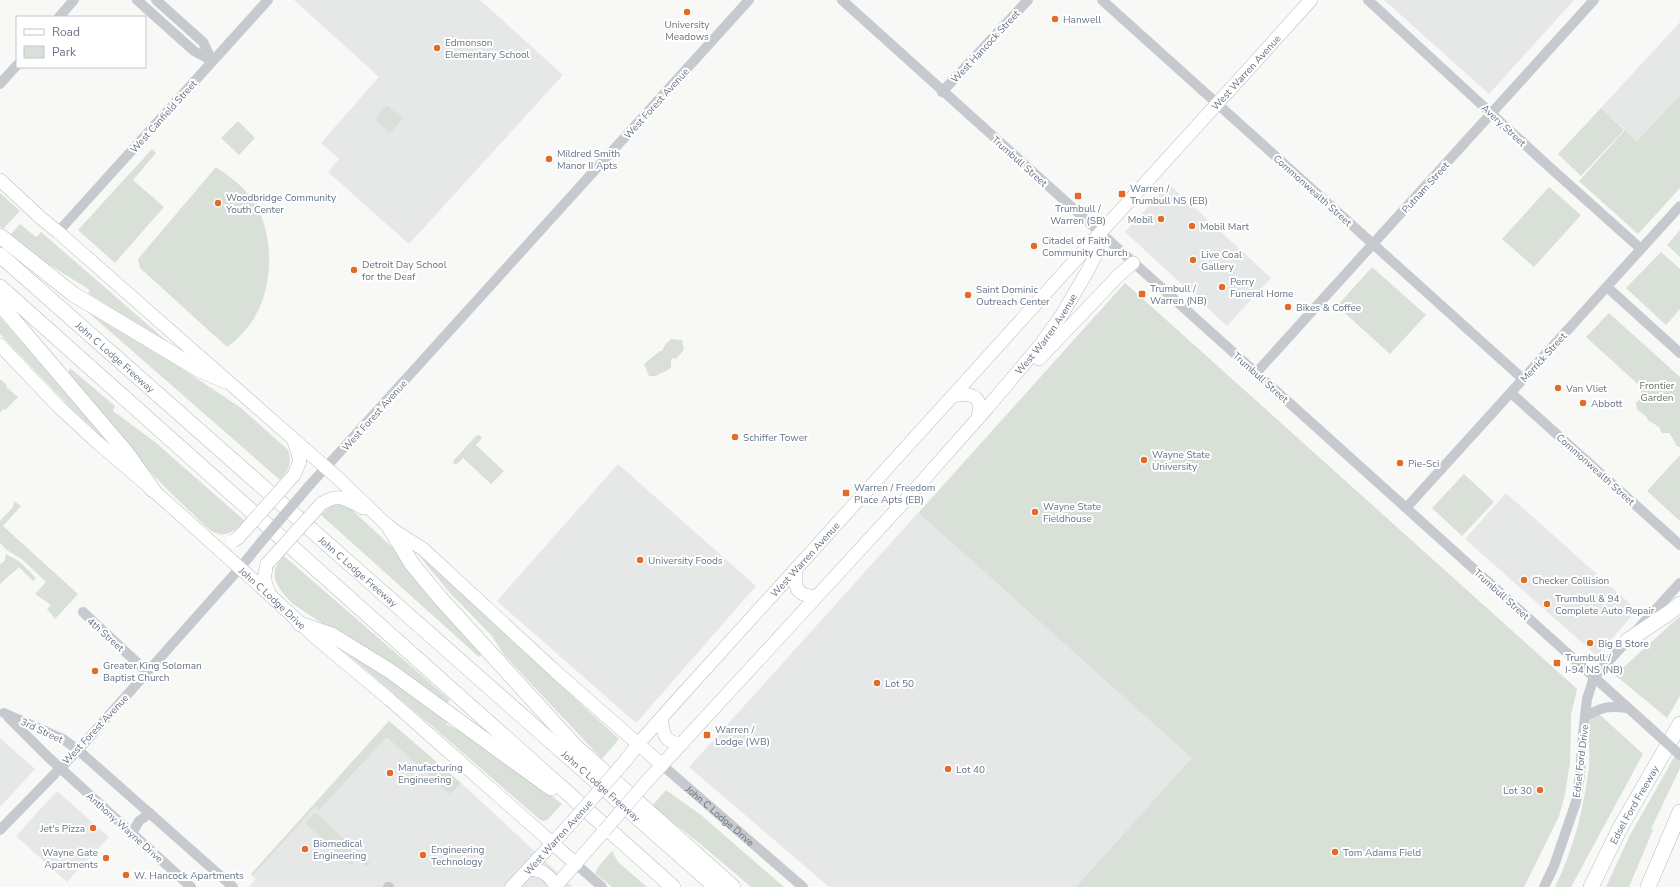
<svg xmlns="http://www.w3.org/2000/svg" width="1680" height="887" font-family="'Nunito Sans',sans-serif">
<rect width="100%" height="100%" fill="#f8f8f6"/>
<path fill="#e6e7e7" d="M294 0H480L563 75 409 244 328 172 339 159 321 143 379 77Z
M1384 0H1574L1489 94Z
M1680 22V95L1637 141 1601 108Z
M1169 184 1271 278 1227 326 1125 232Z
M1125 283 1577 689 1571 714 1570 762 1565 794 1559 816 1524 887H829L689 767Z
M618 464 756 586 636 723 497 601Z
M1506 493 1637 610 1597 656 1465 539Z
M389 721 471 792 573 887H249L256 879 251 874Z
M0 738 35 769 0 807Z
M57 791 109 837 67 882 16 836Z"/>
<path fill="#d9e0d7" d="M1680 95V188L1638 234 1579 181 1625 130 1637 141Z
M387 105 403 119 390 133 375 119Z
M1601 108 1624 130 1581 176 1558 154Z
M238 121 255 138 239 155 221 138Z
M152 149 156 153 133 180 164 207 115 263 78 230Z
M216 167C229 176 242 185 252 199 272 228 274 272 261 304 254 322 242 336 227 347L140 268 138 259Z
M1549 187 1581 215 1534 267 1502 239Z
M0 193 20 211 3 229 0 226Z
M20 224 36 237 41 232 169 343 167 344 88 293 90 290 48 264 10 235Z
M1680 230V257L1667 245Z
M1661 252 1680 269V309L1666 325 1626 288Z
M1372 267 1426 315 1390 354 1337 306Z
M1125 283 1577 689 1571 714 1570 762 1565 794 1559 816 1524 887H1076L1192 758 919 513Z
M85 304 241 408 288 450C292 463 289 470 280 480L82 307Z
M1609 313 1680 377V447H1678C1674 443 1673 437 1669 433H1662L1659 427 1648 420 1646 416 1644 415 1637 409 1636 403 1643 396 1639 389 1641 387 1586 337Z
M0 317 109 443 68 405 0 334Z
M671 339 682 340 684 350 676 359 672 358 671 361V367C667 372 661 372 656 376H649L644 364 660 351H662L665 345Z
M70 368 115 406 113 411 155 442 245 521C238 528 230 536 219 534 209 532 200 520 193 514 146 472 108 423 68 375Z
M0 379 7 385 6 387 18 397 5 410 3 409 0 413Z
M480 435 482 438 476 445 504 471 491 484 463 458 456 465 453 463 454 460 476 436Z
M1680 455V521L1647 491Z
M1464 474 1494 502 1462 536 1432 508Z
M14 501 21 506 3 526 78 594 55 619 47 609 51 605 35 594 46 582 23 560 7 550 0 543V521L13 507Z
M336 504H342L349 507 392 547 482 654 479 657 321 515 328 508Z
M417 553 619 739 602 759 505 656 491 635 450 593Z
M6 554 20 562 36 578 33 581 19 567 0 584V564L4 562Z
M284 556 450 700 445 705 293 604C278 588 265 575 284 556Z
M1680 616V696L1667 718 1615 675Z
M340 645 449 721 446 724 460 731 543 789 562 804 547 820 542 821 538 818 446 738 340 648Z
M1599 714 1643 754 1571 887H1555C1574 849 1584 807 1589 766 1590 752 1588 737 1589 723L1592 718Z
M389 721 461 783 450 794 387 737 319 810 315 807 253 875 251 874Z
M1680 747V768L1651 829 1653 830 1629 887H1606L1629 837Z
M666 790 701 815 784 887H751L698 842 652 806Z
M315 812 370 863 366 866 354 856 350 860 354 864 352 866 305 823Z
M612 851 618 862 647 887H612L595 873 598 867Z"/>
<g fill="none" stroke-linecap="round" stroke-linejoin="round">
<defs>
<g id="major">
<path d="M0 180 42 219 58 232 340 480 390 528 423 549 555 671 662 765"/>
<path id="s2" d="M0 345 59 407 98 443 153 490 270 595 316 638 389 699 576 864"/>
<path d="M1039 359 1119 275 1133 263"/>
<path d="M954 396C964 393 977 393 980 406L978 418"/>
<path d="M294 441 300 461 294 475"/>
<path d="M321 504C338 492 346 499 363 508"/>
<path d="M267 564 264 578 269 594"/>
<path d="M796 569C794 589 796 595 816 597"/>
<path d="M661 719C664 735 663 742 682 744"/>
<path id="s3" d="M626 760 638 744 679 698 1311 0"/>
<path id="s4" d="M648 780 911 494 988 407 1041 344 1061 316 1087 272 1095 256 1100 235"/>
<path d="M529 869C543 870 548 874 556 886"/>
<path d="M512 887 572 822"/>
<path d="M555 887 604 831"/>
</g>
<g id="highway">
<path d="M0 236 73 294 198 369 226 381"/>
<path id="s5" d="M0 255 716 887"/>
<path d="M0 287 673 887"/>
<path d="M0 304 126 452 153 490"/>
<path d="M390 528 412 564 441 599 575 746 733 887"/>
<path d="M300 624 332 635 390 671 551 788"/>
<path d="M1627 641 1669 613 1680 604"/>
<path id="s6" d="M1591 887 1620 828 1680 724"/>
<path d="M1648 887 1680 812"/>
</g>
</defs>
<use href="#major" stroke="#b9bcc1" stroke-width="14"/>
<use href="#highway" stroke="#b9bbbf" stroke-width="16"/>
<g stroke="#c6c9cd" stroke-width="10">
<path d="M137 0 194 51 212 61"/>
<path d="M156 0 203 42 212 61"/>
<path d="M842 0 1646 724"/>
<path d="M1102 0 1523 379"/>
<path d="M1368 0 1545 163 1641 249"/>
<path d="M59 17 74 0"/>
<path d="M0 84 17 65"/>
<path d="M942 92 1028 0"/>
<path d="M58 232 268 0"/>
<path d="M1607 287 1680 353"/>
<path d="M1256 373 1594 0"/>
<path d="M1511 393 1680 545"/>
<path d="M308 487 749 0"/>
<path d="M1406 508 1680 206"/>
<path d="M83 612 147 672"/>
<path d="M4 713 63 739 78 750 233 887"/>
<path d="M8 717 47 756 191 887"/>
<path d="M1585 717C1603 706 1608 706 1628 708"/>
<path id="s1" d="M662 765 803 887"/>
<path d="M0 830 78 750 239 569 262 541"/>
<path d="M132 833 139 821 150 813"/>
<path d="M576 864 602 887"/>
<path d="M388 887H389"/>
<path d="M1544 887 1554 866 1576 802 1580 774 1583 734 1587 699 1594 677 1680 583"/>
</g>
<use href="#major" stroke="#fff" stroke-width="13"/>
<use href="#highway" stroke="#fff" stroke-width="15"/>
<defs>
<path id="major-bridge" d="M233 541 238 538 294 475
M267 564 321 504
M572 822 626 760
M604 831 648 780"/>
</defs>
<use href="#major-bridge" stroke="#b9bcc1" stroke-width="14" stroke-linecap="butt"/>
<path stroke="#c6c9cd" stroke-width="10" d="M262 541 308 487
M1646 724 1680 755"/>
<use href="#major-bridge" stroke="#fff" stroke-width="13"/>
</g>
<g fill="#e36a2b" stroke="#fff" stroke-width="1.5">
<circle cx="687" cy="12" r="4"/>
<circle cx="1055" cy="19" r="4"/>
<circle cx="437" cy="48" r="4"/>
<circle cx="549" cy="159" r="4"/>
<rect x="1118" y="190" width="8" height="8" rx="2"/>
<rect x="1074" y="192" width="8" height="8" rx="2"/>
<circle cx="218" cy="203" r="4"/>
<circle cx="1161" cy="219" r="4"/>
<circle cx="1192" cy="226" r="4"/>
<circle cx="1034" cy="246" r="4"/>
<circle cx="1193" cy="260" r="4"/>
<circle cx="354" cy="270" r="4"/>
<circle cx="1222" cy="287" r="4"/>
<rect x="1138" y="290" width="8" height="8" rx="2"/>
<circle cx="968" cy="295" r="4"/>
<circle cx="1288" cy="307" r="4"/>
<circle cx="1558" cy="388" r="4"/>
<circle cx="1583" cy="403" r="4"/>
<circle cx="735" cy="437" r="4"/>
<circle cx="1144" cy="460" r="4"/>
<circle cx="1400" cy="463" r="4"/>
<rect x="842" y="489" width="8" height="8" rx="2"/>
<circle cx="1035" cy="512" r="4"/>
<circle cx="640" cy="560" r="4"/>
<circle cx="1524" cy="580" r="4"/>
<circle cx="1547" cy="604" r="4"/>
<circle cx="1590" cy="643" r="4"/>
<rect x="1553" y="659" width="8" height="8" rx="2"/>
<circle cx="95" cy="671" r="4"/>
<circle cx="877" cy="683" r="4"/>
<rect x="703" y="731" width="8" height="8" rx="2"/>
<circle cx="948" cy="769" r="4"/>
<circle cx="390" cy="773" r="4"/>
<circle cx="1540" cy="790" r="4"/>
<circle cx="93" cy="828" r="4"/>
<circle cx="305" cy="849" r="4"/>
<circle cx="1335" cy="852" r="4"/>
<circle cx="423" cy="855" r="4"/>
<circle cx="106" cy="858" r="4"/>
<circle cx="126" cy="875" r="4"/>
</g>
<g text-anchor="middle" stroke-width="4" stroke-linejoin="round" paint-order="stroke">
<g font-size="10" fill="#677587" stroke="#fff" text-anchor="start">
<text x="1063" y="23">Hanwell</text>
<text x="687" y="28" text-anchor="middle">University<tspan x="687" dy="12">Meadows</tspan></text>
<text x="445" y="46">Edmonson<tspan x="445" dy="12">Elementary School</tspan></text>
<text x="557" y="157">Mildred Smith<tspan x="557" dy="12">Manor II Apts</tspan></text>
<text x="1130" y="192">Warren /<tspan x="1130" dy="12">Trumbull NS (EB)</tspan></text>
<text x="226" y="201">Woodbridge Community<tspan x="226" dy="12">Youth Center</tspan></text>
<text x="1078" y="212" text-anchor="middle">Trumbull /<tspan x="1078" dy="12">Warren (SB)</tspan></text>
<text x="1153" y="223" text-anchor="end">Mobil</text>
<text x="1200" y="230">Mobil Mart</text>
<text x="1042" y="244">Citadel of Faith<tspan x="1042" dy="12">Community Church</tspan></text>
<text x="1201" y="258">Live Coal<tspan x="1201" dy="12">Gallery</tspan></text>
<text x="362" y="268">Detroit Day School<tspan x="362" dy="12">for the Deaf</tspan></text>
<text x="1230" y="285">Perry<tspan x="1230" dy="12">Funeral Home</tspan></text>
<text x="1150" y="292">Trumbull /<tspan x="1150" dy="12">Warren (NB)</tspan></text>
<text x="976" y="293">Saint Dominic<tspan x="976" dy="12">Outreach Center</tspan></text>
<text x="1296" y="311">Bikes &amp; Coffee</text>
<text x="1566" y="392">Van Vliet</text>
<text x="1591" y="407">Abbott</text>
<text x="743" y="441">Schiffer Tower</text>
<text x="1152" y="458">Wayne State<tspan x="1152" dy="12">University</tspan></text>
<text x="1408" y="467">Pie-Sci</text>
<text x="854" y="491">Warren / Freedom<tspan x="854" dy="12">Place Apts (EB)</tspan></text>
<text x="1043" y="510">Wayne State<tspan x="1043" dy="12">Fieldhouse</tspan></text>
<text x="648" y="564">University Foods</text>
<text x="1532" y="584">Checker Collision</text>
<text x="1555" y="602">Trumbull &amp; 94<tspan x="1555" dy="12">Complete Auto Repair</tspan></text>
<text x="1598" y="647">Big B Store</text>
<text x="1565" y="661">Trumbull /<tspan x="1565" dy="12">I-94 NS (NB)</tspan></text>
<text x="103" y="669">Greater King Soloman<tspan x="103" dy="12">Baptist Church</tspan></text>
<text x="885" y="687">Lot 50</text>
<text x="715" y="733">Warren /<tspan x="715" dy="12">Lodge (WB)</tspan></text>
<text x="398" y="771">Manufacturing<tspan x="398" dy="12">Engineering</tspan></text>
<text x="956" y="773">Lot 40</text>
<text x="1532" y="794" text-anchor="end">Lot 30</text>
<text x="85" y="832" text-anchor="end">Jet's Pizza</text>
<text x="313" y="847">Biomedical<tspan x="313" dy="12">Engineering</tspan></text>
<text x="431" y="853">Engineering<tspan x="431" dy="12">Technology</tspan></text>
<text x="98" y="856" text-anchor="end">Wayne Gate<tspan x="98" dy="12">Apartments</tspan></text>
<text x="1343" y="856">Tom Adams Field</text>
<text x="134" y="879">W. Hancock Apartments</text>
</g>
<g font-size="10" fill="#677587" stroke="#fff">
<text transform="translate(985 46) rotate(-47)" y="4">West Hancock Street</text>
<text dy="4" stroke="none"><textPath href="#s3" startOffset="926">West Warren Avenue</textPath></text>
<text transform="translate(656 103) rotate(-48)" y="4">West Forest Avenue</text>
<text transform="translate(163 116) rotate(-48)" y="4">West Canfield Street</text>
<text transform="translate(1504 125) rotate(43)" y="4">Avery Street</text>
<text transform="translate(1020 161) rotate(42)" y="4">Trumbull Street</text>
<text transform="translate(1425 187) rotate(-48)" y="4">Putnam Street</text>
<text transform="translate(1313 190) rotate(42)" y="4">Commonwealth Street</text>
<text dy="4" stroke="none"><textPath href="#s4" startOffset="598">West Warren Avenue</textPath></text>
<text dy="4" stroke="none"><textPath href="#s5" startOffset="154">John C Lodge Freeway</textPath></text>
<text transform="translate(1543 357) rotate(-48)" y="4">Merrick Street</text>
<text transform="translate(1261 377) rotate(42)" y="4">Trumbull Street</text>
<text transform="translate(374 415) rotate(-48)" y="4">West Forest Avenue</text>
<text transform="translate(1596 469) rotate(42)" y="4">Commonwealth Street</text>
<text dy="4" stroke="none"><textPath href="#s3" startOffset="269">West Warren Avenue</textPath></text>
<text dy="4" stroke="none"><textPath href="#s5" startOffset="478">John C Lodge Freeway</textPath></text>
<text transform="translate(1502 594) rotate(42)" y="4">Trumbull Street</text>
<text dy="4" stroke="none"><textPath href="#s2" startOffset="372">John C Lodge Drive</textPath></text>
<text transform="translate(106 634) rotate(42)" y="4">4th Street</text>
<text transform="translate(95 729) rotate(-47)" y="4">West Forest Avenue</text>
<text transform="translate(42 730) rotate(25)" y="4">3rd Street</text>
<text transform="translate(1580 761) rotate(-83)" y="4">Edsel Ford Drive</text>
<text dy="4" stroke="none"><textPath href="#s5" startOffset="802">John C Lodge Freeway</textPath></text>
<text dy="4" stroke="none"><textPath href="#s6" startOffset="93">Edsel Ford Freeway</textPath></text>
<text dy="4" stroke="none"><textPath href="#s1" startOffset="77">John C Lodge Drive</textPath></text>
<text transform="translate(125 827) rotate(42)" y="4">Anthony Wayne Drive</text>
<text transform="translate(558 837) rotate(-48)" y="4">West Warren Avenue</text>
</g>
<g font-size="10" fill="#647962" stroke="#fff">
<text x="1657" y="389">Frontier<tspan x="1657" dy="12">Garden</tspan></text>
</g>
</g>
<rect x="16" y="16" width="130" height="52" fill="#ffffff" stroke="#c2c8cf"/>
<rect x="24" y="29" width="20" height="6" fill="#ffffff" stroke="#c2c8cf"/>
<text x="52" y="36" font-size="12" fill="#677587">Road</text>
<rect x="24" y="46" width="20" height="12" fill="#d9e0d7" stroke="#c2c8cf"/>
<text x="52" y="56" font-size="12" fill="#677587">Park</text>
</svg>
